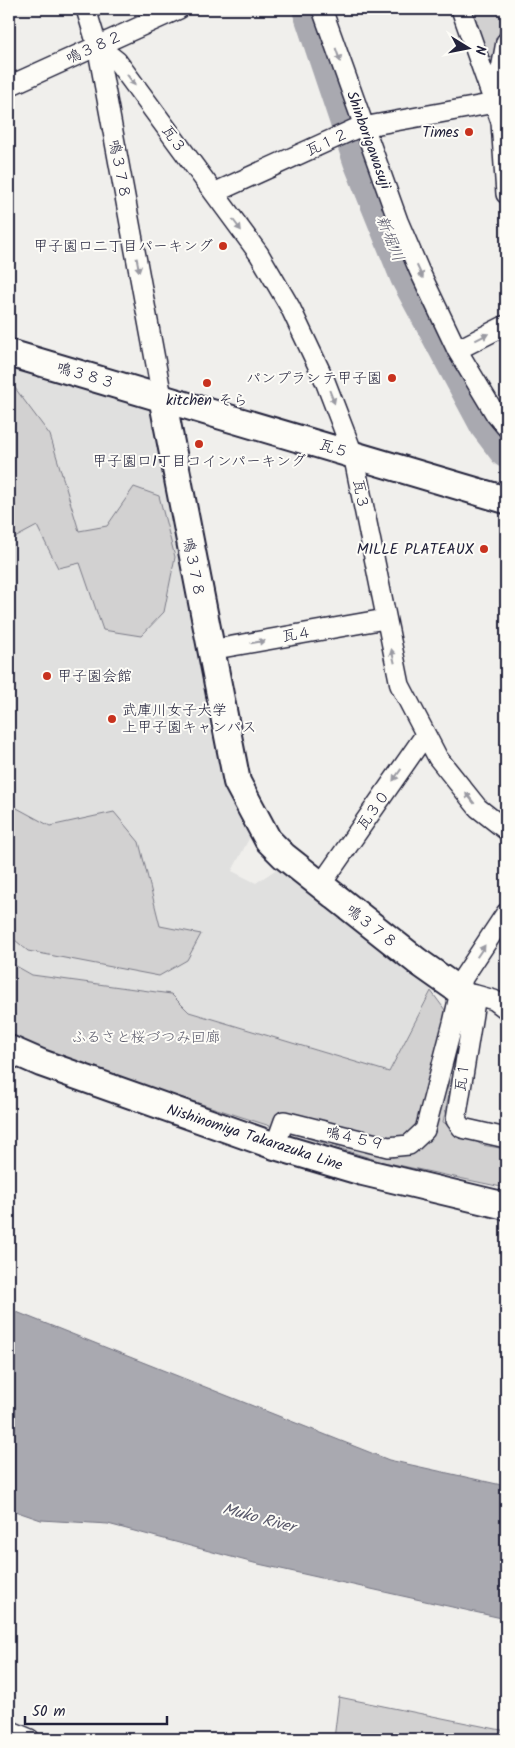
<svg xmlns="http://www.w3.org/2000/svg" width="515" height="1748" font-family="Kalam,'Klee One',sans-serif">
<rect width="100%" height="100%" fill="#f0efec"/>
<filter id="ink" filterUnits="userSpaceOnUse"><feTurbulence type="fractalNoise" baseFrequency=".02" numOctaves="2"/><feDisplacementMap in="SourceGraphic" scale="10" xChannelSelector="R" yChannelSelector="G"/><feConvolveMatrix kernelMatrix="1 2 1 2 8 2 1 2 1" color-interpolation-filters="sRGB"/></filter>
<g filter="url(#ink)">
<path fill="#e0e0df" d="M9 368 147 408 158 418 251 835 232 871 256 883 278 868 432 987 389 1072 189 1012 171 994 32 975 9 962Z"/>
<path fill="#d2d1d1" stroke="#7a7a86" d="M469 9H504L494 57 486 59Z
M9 380 50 435 79 531 107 526 134 487 159 496 175 557 164 612 141 636 103 630 80 563 58 568 37 526 9 541Z
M9 807H15L50 826 114 812 139 842 160 926 201 934 187 960 159 976 28 951 9 935Z
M9 962 32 975 171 994 189 1012 389 1072 431 991 462 1033 443 1122 482 1145 506 1149V1188L379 1161 55 1057 9 1037Z
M339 1697 506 1731V1739H334Z"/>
<path fill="#a9a9b0" stroke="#737381" d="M9 1309 389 1460 506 1486V1619L254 1563 108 1524 41 1520 9 1509Z"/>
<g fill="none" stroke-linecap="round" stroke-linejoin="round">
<path stroke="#a9a9b0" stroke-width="34" d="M309 9 360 161 407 277 487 426 506 451"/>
<defs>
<path id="street" d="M86 9 97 45 162 397
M322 9 398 221 419 270 457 350 496 415 506 427
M461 9 501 122 506 194
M97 45 117 61 259 254 290 307 325 381 353 454 400 685 438 758 478 808 506 830
M9 86 179 9
M495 102 506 42
M214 193 357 128 495 103 506 105
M457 350 506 325
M210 650 385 619
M320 886 425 735
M461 992 476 995 456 1120 462 1128 506 1138
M476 995 494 1000 506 1009
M275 1146 284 1121 388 1147 409 1145 425 1130 453 1023 463 978 506 913
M9 1730 30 1739"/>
<path id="secondary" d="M9 353 506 500
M162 397 237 782 268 840 284 856 417 961 461 992
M9 1049 41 1063 275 1146 363 1172 506 1206"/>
</defs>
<use href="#street" stroke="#22223b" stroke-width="22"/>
<use href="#secondary" stroke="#22223b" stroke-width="30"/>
<use href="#street" stroke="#fdfcf7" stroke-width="19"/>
<use href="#secondary" stroke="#fdfcf7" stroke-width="26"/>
</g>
<defs><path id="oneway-solid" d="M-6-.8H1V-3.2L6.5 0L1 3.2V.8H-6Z" transform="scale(1.25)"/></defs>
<g fill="#9a9aa2">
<use href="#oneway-solid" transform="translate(338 55) rotate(71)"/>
<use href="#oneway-solid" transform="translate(131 80) rotate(54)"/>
<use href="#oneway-solid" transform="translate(237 225) rotate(53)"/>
<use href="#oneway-solid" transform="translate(138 265) rotate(79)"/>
<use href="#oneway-solid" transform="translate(420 272) rotate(65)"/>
<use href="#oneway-solid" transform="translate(482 337) rotate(-27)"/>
<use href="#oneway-solid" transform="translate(332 397) rotate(69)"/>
<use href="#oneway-solid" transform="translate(258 642) rotate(-10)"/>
<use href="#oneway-solid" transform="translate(393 656) rotate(-103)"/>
<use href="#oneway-solid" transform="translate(397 775) rotate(125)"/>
<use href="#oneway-solid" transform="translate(470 798) rotate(-128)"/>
<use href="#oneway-solid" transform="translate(481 951) rotate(-56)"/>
</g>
</g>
<g fill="#c8321e" stroke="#fdfcf7" stroke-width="2">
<circle cx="469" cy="132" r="5"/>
<circle cx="223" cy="246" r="5"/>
<circle cx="392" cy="378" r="5"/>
<circle cx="207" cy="383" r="5"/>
<circle cx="199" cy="444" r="5"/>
<circle cx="484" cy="549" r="5"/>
<circle cx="47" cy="676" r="5"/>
<circle cx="112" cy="719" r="5"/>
</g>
<g text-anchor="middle" stroke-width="4" stroke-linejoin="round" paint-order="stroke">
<g font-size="15" fill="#22223b" stroke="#fdfcf7">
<text transform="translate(94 47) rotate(-24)" y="5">鳴３８２</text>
<text transform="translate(174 139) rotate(54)" y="5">瓦３</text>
<text transform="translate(369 140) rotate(70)" y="5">Shinborigawasuji</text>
<text transform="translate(327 142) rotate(-25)" y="5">瓦１２</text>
<text transform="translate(120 169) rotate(79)" y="5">鳴３７８</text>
<text transform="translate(86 375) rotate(16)" y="5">鳴３８３</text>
<text transform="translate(334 448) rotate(17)" y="5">瓦５</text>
<text transform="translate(361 494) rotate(79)" y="5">瓦３</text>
<text transform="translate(194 567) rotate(79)" y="5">鳴３７８</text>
<text transform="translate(297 634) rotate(-10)" y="5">瓦４</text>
<text transform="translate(373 810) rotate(-55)" y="5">瓦３０</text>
<text transform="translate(372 926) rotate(38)" y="5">鳴３７８</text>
<text transform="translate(462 1077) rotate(-82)" y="5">瓦１</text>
<text transform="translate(255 1137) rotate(18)" y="5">Nishinomiya Takarazuka Line</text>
<text transform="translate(355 1138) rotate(13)" y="5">鳴４５９</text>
</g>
<g font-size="15" fill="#22223b" stroke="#fdfcf7" text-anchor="end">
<text x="459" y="137">Times</text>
<text x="213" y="251">甲子園口二丁目パーキング</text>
<text x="382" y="383">パンプランテ甲子園</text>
<text x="207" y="405" text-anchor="middle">kitchen そら</text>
<text x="199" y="466" text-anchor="middle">甲子園口1丁目コインパーキング</text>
<text x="474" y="554">MILLE PLATEAUX</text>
<text x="57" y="681" text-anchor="start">甲子園会館</text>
<text x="122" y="715" text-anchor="start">武庫川女子大学<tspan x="122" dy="17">上甲子園キャンパス</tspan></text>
</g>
<g font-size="15" fill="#575768" stroke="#fdfcf7">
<text x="146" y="1042">ふるさと桜づつみ回廊</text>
</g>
<g font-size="16" font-style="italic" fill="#58586a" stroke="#fdfcf7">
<text transform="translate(391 238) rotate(68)" y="6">新堀川</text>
<text transform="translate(259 1517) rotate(15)" y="6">Muko River</text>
</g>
</g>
<rect width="515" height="1748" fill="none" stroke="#fdfcf7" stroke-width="30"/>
<rect x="15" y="15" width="485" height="1718" fill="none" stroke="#22223b" stroke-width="2" filter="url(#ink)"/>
<g transform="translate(468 48) rotate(100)" stroke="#fdfcf7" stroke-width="4" paint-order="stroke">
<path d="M0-4L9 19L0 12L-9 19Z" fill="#22223b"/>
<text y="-8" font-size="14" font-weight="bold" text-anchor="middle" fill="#22223b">N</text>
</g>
<path d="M25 1716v8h142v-8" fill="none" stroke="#22223b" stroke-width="2.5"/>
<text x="32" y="1716" font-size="15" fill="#22223b" stroke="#fdfcf7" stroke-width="4" paint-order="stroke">50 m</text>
</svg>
